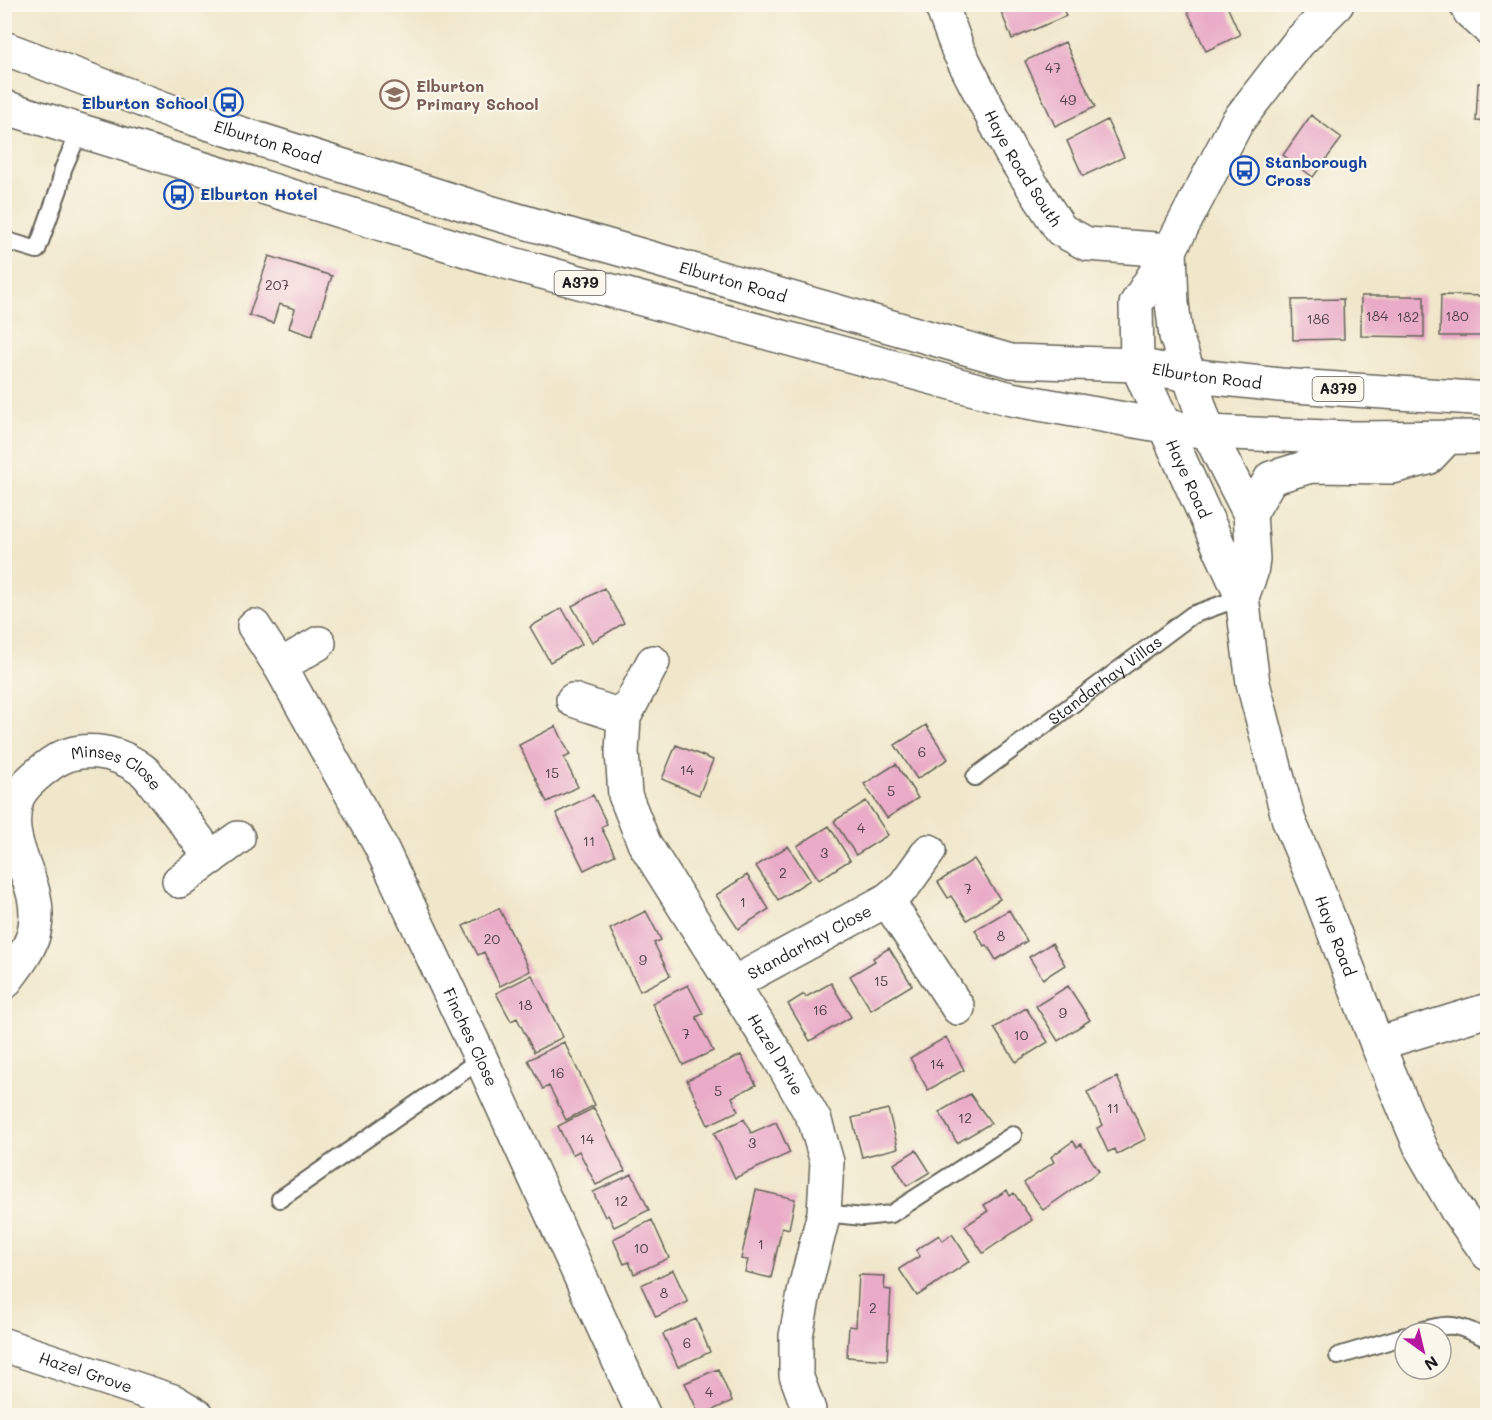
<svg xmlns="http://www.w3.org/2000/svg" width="1492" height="1420" font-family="Mali,sans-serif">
<rect width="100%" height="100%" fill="#fbf7ec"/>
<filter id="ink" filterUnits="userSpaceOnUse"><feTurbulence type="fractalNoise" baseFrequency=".0167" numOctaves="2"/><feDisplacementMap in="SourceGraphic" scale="12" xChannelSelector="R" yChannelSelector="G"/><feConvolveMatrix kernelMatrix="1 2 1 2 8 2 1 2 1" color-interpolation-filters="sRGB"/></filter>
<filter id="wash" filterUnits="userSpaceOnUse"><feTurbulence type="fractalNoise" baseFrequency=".008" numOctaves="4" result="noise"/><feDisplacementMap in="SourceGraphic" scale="24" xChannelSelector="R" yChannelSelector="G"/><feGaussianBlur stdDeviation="1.35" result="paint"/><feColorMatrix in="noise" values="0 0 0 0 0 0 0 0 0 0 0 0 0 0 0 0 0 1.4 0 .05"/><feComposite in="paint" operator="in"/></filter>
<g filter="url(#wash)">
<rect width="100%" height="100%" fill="#f0e7cb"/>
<g id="blocks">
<path fill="#e9abc7" d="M998 4H1061L1066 16 1012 39Z
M1198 4H1226L1240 35 1206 51 1187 10Z
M1065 42 1095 107 1055 126 1025 61Z
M1478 83 1488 84V122L1476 121Z
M1311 115 1342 138 1313 177 1283 155Z
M1107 120 1124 157 1083 176 1067 141Z
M269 256 332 276 312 336 289 328 295 309 279 304 273 323 249 315Z
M1441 295 1488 296V336H1440Z
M1361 296H1424V337L1361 336Z
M1343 299 1344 339 1293 340 1292 300Z
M604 588 624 623 592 642 572 606Z
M562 608 582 644 550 662 530 627Z
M926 725 948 759 917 779 895 745Z
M556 726 570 755 564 758 578 787 547 802 519 745Z
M676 745 713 760 699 795 662 779Z
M896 764 918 798 887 818 864 784Z
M593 795 607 824 601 827 615 855 584 870 556 813Z
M866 801 888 835 856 855 834 821Z
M829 826 850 860 819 880 797 846Z
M788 846 810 880 778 900 756 866Z
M974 859 1000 899 967 920 951 896 948 898 938 882Z
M747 875 769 909 738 929 716 895Z
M499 908 530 971 500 986 484 952 478 955 463 926Z
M1009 910 1027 941 996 960 987 945 984 946 975 930Z
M646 911 661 940 654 943 670 976 640 991 610 929Z
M1052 943 1065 965 1043 979 1029 957Z
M889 948 912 985 871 1010 850 976 875 961 873 958Z
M532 975 563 1037 534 1052 517 1018 511 1021 496 993Z
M831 983 851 1017 810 1041 788 1004 804 994 806 997Z
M688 985 703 1014 696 1017 713 1051 683 1065 652 1003Z
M1068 986 1090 1020 1058 1041 1036 1006Z
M1026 1008 1048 1042 1016 1062 994 1028Z
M946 1037 964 1070 928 1090 910 1058Z
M564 1042 595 1105 566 1120 549 1086 543 1089 528 1060Z
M741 1055 756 1085 732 1097 738 1111 708 1125 687 1080Z
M1117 1077 1146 1139 1117 1154 1115 1149 1108 1152 1097 1128 1103 1125 1087 1092Z
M970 1094 991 1123 957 1143 939 1112Z
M594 1108 625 1171 596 1185 579 1151 572 1155 558 1126Z
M888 1109 898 1148 862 1157 852 1118Z
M744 1119 751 1133 776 1122 790 1153 735 1178 714 1133Z
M1073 1141 1077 1147 1081 1144 1099 1171 1043 1210 1024 1183 1054 1162 1051 1157Z
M916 1150 930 1172 907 1186 894 1164Z
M632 1174 649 1210 614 1227 608 1215 605 1217 593 1192Z
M756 1190 795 1199 789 1229 782 1227 771 1278 745 1272 748 1260 741 1259Z
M1007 1190 1010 1196 1014 1193 1032 1220 983 1253 965 1226 988 1211 984 1205Z
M652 1220 669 1258 634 1274 629 1262 624 1264 613 1239Z
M952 1234 970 1261 917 1296 899 1269 920 1256 916 1250 939 1235 943 1241Z
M673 1270 688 1302 656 1317 641 1285Z
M859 1275 885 1276 884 1289 891 1290 887 1360 847 1357 849 1326 856 1327Z
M696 1319 710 1352 678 1367 663 1334Z
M718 1369 732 1401 700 1416 685 1383Z"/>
</g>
</g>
<g filter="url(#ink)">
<use href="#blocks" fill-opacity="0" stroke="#666359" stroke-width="1.5"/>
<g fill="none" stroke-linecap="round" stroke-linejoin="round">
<defs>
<g id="service">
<path d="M4 240 37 250 59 189 63 169 80 130"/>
<path id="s1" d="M975 777 1192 615 1242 597"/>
<path d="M280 1199 481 1059"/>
<path d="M824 1213 863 1217 891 1214 1013 1135"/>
<path d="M1414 1333C1450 1322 1454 1323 1488 1339"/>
<path d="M1338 1356 1405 1336"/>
</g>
<g id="minor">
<path id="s2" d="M941 4 958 50 1011 153 1061 230 1087 244 1170 250"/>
<path d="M1466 4 1470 12 1488 28"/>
<path id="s3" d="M254 626 280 666 380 845 481 1059 644 1416"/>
<path id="s4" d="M653 662 624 717 622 752 625 795 644 843 781 1061 815 1121 827 1162 824 1213 805 1288 796 1336V1375L809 1410V1416"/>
<path d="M280 666 319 643"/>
<path d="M573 700 624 717"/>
<path d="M179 881 238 838"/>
<path d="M887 900 958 1008"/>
<path id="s5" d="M4 983C16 967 30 950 34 932 46 882 1 849 17 799 22 786 41 771 52 763 79 744 115 750 141 769 148 773 153 782 159 789 177 811 194 834 211 858"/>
<path id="s6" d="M732 984 887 900 904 886 929 851"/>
<path d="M1377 1044 1488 1010"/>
<path id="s7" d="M4 1345 173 1401 198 1416"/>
</g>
<g id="tertiary">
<path id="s8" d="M1337 4 1299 42 1237 122 1170 250 1136 304 1137 365 1242 597 1253 683 1289 821 1316 885 1377 1044 1422 1150 1456 1209 1488 1254"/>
<path d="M1170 250 1172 303 1176 336 1208 432 1250 514 1253 559 1251 573 1242 597"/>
<path d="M1250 514 1271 478 1311 466 1392 467 1428 458 1447 438"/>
</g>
<g id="primary">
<path id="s9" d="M4 48 176 113 486 211 1011 361 1137 365 1188 375 1280 385 1488 399"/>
<path d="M4 107 498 260 1011 399 1164 426 1208 432 1349 438 1488 437"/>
</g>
</defs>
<use href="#service" stroke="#666359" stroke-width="20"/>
<use href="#minor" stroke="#666359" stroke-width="36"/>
<use href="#tertiary" stroke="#666359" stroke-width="36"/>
<use href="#primary" stroke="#666359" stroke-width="36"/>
<use href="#service" stroke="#fff" stroke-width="16"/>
<use href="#minor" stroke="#fff" stroke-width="33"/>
<use href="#tertiary" stroke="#fff" stroke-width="33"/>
<use href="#primary" stroke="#fff" stroke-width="33"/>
</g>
</g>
<defs>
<symbol id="school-ring" viewBox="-11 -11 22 22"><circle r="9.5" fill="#fbf7ec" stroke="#8d6e63" stroke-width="1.5"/><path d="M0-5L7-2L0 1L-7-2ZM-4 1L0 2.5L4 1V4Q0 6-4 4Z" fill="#8d6e63"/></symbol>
<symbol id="bus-ring" viewBox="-11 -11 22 22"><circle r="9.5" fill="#fbf7ec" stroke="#1a4fb4" stroke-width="1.5"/><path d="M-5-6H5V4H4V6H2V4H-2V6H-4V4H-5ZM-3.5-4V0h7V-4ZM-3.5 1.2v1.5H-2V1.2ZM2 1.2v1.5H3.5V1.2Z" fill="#1a4fb4"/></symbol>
</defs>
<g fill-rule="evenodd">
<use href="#school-ring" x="378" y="78" width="33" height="33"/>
<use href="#bus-ring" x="212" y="86" width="33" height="33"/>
<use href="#bus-ring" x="1228" y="154" width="33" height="33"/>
<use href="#bus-ring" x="162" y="178" width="33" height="33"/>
</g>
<g text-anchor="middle" stroke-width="4.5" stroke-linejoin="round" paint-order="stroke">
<g font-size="14" fill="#4f4047">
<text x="1053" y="73">47</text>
<text x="1068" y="105">49</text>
<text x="277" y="290">207</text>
<text x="1377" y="321">184</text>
<text x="1457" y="321">180</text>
<text x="1408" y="322">182</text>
<text x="1318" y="324">186</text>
<text x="922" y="757">6</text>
<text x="687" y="775">14</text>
<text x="552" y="778">15</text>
<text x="891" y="796">5</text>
<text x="861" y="833">4</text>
<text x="589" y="846">11</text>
<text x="824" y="858">3</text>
<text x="783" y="878">2</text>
<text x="968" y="894">7</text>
<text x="743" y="907">1</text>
<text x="1001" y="941">8</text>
<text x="492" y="944">20</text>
<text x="643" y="965">9</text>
<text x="881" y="986">15</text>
<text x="525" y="1010">18</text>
<text x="820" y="1015">16</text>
<text x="1063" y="1018">9</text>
<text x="686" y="1039">7</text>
<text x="1021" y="1040">10</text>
<text x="937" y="1069">14</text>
<text x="557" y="1078">16</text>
<text x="718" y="1096">5</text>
<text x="1113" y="1113">11</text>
<text x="965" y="1123">12</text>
<text x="587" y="1144">14</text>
<text x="752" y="1148">3</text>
<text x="621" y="1206">12</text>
<text x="761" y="1249">1</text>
<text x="641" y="1253">10</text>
<text x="664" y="1298">8</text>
<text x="873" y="1313">2</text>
<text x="687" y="1348">6</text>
<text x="709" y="1397">4</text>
</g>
<g fill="#fbf7ec" stroke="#5f5e5a" stroke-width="1.5">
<rect x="554.5" y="271" width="51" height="24" rx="4.5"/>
<rect x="1312.5" y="377" width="51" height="24" rx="4.5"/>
</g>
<g font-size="15" font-weight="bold" fill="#1c1c1c">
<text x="580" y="288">A379</text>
<text x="1338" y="394">A379</text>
</g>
<g font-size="16" font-weight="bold" fill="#785e54" stroke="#fbf7ec" text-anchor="start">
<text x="416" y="92">Elburton<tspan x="416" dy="18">Primary School</tspan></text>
</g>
<g font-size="16" font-weight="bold" fill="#164399" stroke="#fbf7ec" text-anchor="start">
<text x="208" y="109" text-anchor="end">Elburton School</text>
<text x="1265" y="168">Stanborough<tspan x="1265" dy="18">Cross</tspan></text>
<text x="200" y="200">Elburton Hotel</text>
</g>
<g font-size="16" fill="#1c1c1c" stroke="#fbf7ec">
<text dy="6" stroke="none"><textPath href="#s9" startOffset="280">Elburton Road</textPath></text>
<text dy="6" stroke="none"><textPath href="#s2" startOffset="184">Haye Road South</textPath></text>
<text dy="6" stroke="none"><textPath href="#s9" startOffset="766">Elburton Road</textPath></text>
<text dy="6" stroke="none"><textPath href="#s9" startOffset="1252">Elburton Road</textPath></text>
<text dy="6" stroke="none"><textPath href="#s8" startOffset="549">Haye Road</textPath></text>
<text dy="6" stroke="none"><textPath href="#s1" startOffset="162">Standarhay Villas</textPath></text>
<text dy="6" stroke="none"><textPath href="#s5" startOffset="318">Minses Close</textPath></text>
<text dy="6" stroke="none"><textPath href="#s8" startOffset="1032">Haye Road</textPath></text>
<text dy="6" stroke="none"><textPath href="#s6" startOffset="88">Standarhay Close</textPath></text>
<text dy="6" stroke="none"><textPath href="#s3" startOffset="465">Finches Close</textPath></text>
<text dy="6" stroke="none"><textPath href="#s4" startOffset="441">Hazel Drive</textPath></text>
<text dy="6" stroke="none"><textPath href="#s7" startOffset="86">Hazel Grove</textPath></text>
</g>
</g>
<rect width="1492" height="1420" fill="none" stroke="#fbf7ec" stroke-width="24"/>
<g transform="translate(1423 1351) rotate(146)"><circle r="28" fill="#fbf7ec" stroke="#a29f99" stroke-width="1.5"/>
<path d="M0-4.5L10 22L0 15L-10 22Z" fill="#b5179e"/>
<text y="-9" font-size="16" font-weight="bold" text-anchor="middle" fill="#1c1c1c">N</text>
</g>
</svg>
